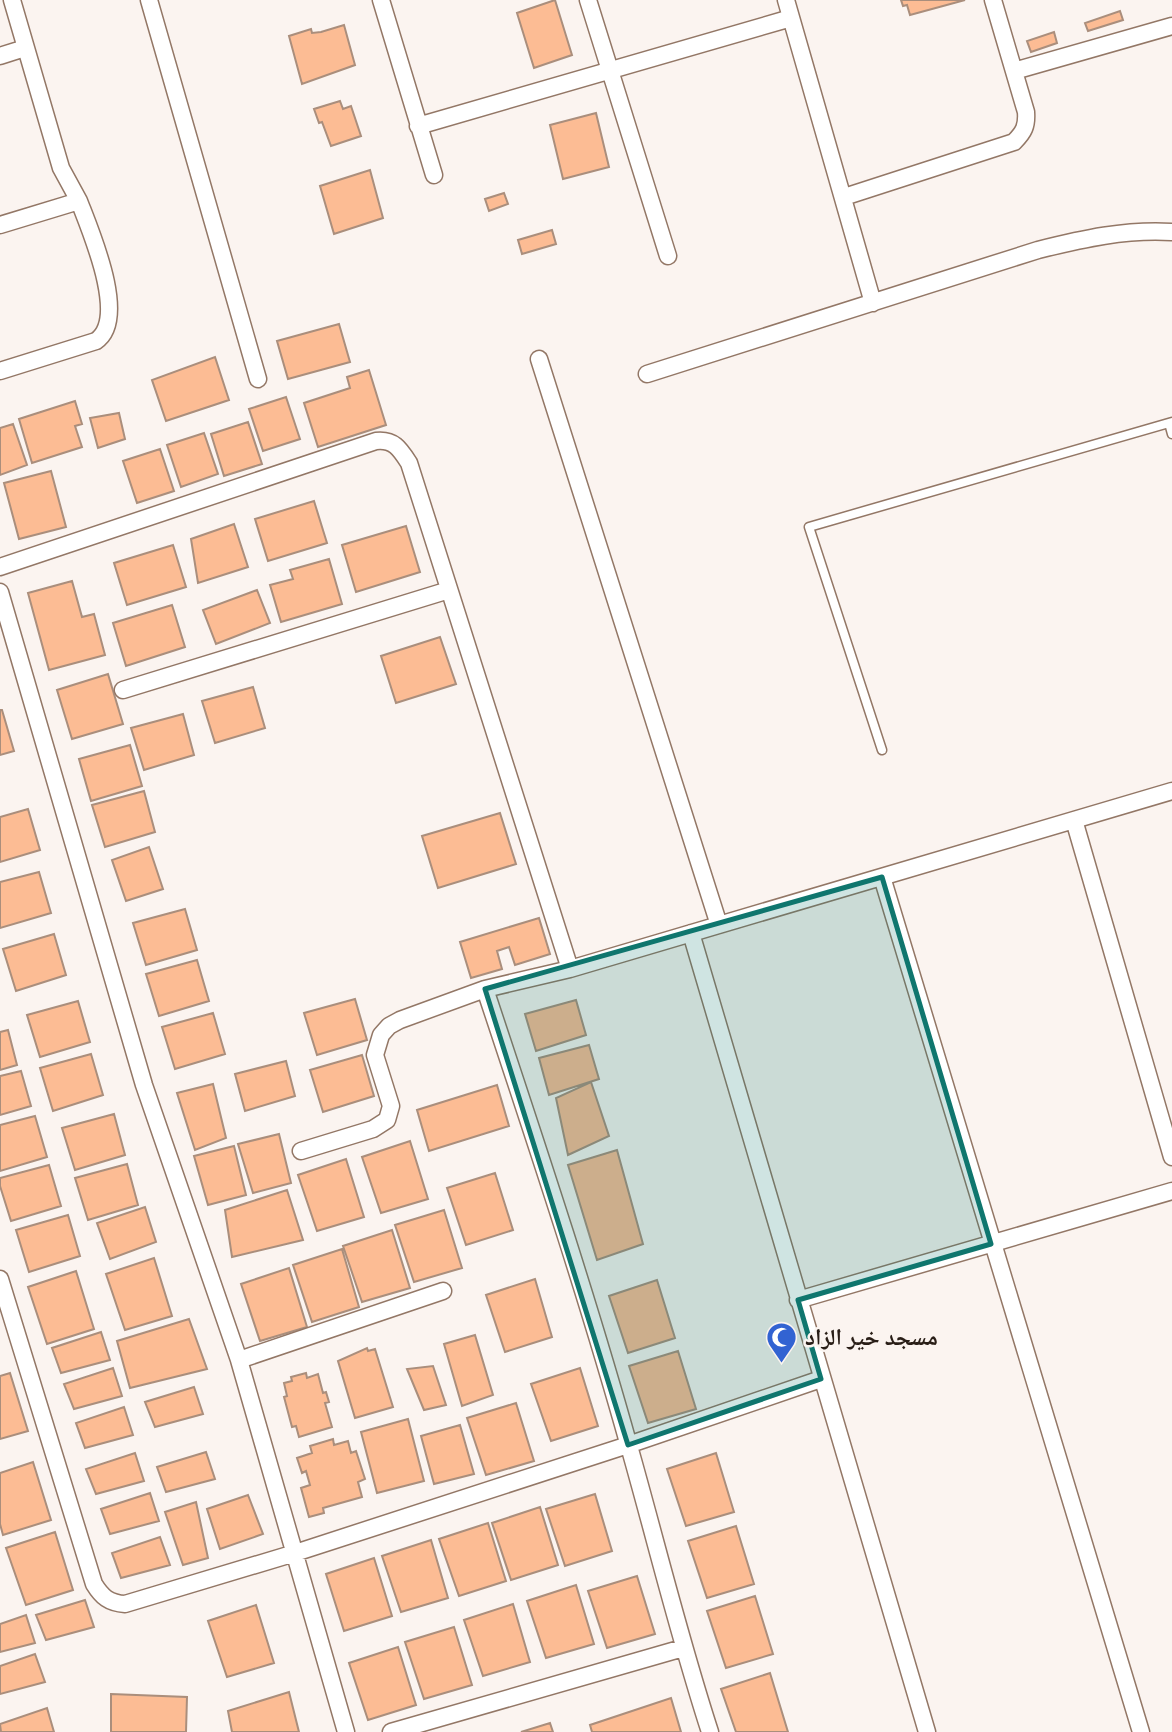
<svg xmlns="http://www.w3.org/2000/svg" width="1172" height="1732" font-family="Cabin,'Noto Naskh Arabic',sans-serif">
<rect width="100%" height="100%" fill="#fbf4f0"/>
<path fill="#fcbc94" stroke="#aa8e7c" stroke-width="2" d="M555 0 572 55 534 68 517 13Z
M901 0H965L910 15 907 5 903 6Z
M1120 11 1123 20 1088 31 1085 23Z
M344 25 355 65 302 84 289 36 311 29 312 33 321 32Z
M1054 32 1057 43 1031 52 1027 41Z
M340 101 343 109 351 106 361 136 331 146 322 122 319 123 314 109Z
M596 113 609 167 563 179 550 125Z
M370 170 383 218 334 234 320 186Z
M504 193 508 204 489 211 485 199Z
M552 230 556 244 522 254 518 240Z
M339 324 350 362 288 379 277 341Z
M215 357 229 400 166 421 152 380Z
M369 370 386 425 318 447 304 403 350 388 347 377Z
M286 397 300 439 263 451 249 409Z
M75 401 82 424 75 426 82 447 32 463 19 419Z
M119 413 125 439 98 448 90 418Z
M248 422 262 464 224 476 211 434Z
M13 424 27 465 0 475V428Z
M204 433 218 474 181 487 167 445Z
M160 449 174 491 137 503 123 461Z
M51 471 66 527 19 539 4 483Z
M314 501 327 543 268 561 255 519Z
M234 524 248 567 198 583 191 539Z
M406 526 420 572 356 592 342 545Z
M173 545 186 587 127 605 114 563Z
M329 559 342 604 281 622 270 585 293 579 290 570Z
M72 581 82 617 94 614 105 655 49 670 28 593Z
M257 590 270 623 216 644 203 610Z
M172 605 185 647 126 666 113 623Z
M440 637 456 684 396 703 381 656Z
M108 674 123 724 72 739 57 690Z
M253 687 265 728 215 743 202 701Z
M0 710H2L14 751 0 755Z
M183 714 194 755 144 770 131 728Z
M130 745 142 786 91 801 79 759Z
M144 791 155 832 105 847 92 805Z
M28 809 40 850 0 862V817Z
M500 813 516 864 438 888 422 836Z
M149 847 163 889 126 901 112 860Z
M39 872 51 913 0 928V882Z
M185 909 197 950 146 965 133 923Z
M539 918 550 954 515 965 509 947 497 951 502 969 471 978 460 942Z
M54 934 66 975 16 991 3 949Z
M197 960 209 1001 159 1016 146 974Z
M355 999 367 1040 317 1055 304 1013Z
M576 1000 586 1035 536 1051 525 1014Z
M78 1001 90 1042 40 1057 27 1015Z
M213 1013 225 1054 175 1069 162 1027Z
M8 1030 17 1065 0 1070V1032Z
M589 1045 599 1079 549 1095 539 1058Z
M91 1054 103 1095 53 1111 40 1068Z
M362 1055 374 1096 323 1112 310 1070Z
M286 1061 295 1096 245 1111 235 1074Z
M21 1071 31 1106 0 1115V1076Z
M591 1082 609 1136 568 1155 556 1098Z
M213 1084 226 1138 195 1150 177 1093Z
M497 1085 509 1126 429 1151 417 1110Z
M114 1114 125 1155 75 1170 62 1128Z
M35 1116 47 1157 0 1171V1125Z
M279 1134 291 1183 253 1193 238 1144Z
M410 1141 428 1199 381 1213 362 1157Z
M234 1146 246 1195 208 1205 194 1156Z
M617 1150 643 1244 597 1260 568 1165Z
M346 1159 364 1217 317 1231 298 1175Z
M127 1164 138 1205 88 1220 75 1178Z
M49 1165 61 1206 11 1221 0 1186V1178Z
M495 1173 513 1230 466 1245 447 1188Z
M287 1190 303 1240 232 1257 225 1210Z
M145 1207 156 1242 110 1259 97 1223Z
M444 1210 462 1268 414 1282 395 1225Z
M68 1215 80 1256 29 1272 16 1230Z
M392 1230 410 1288 362 1302 343 1246Z
M342 1249 359 1307 312 1322 293 1265Z
M154 1258 172 1316 125 1330 106 1274Z
M289 1268 307 1327 260 1341 241 1284Z
M76 1271 94 1329 47 1344 28 1287Z
M535 1279 552 1337 505 1352 486 1295Z
M657 1280 675 1338 628 1353 609 1296Z
M189 1319 207 1369 130 1388 117 1341Z
M101 1332 110 1360 61 1373 52 1348Z
M475 1335 493 1395 462 1406 444 1344Z
M367 1348 368 1351 375 1349 393 1407 355 1418 338 1361Z
M678 1351 696 1409 648 1423 629 1366Z
M433 1366 446 1405 424 1410 407 1369Z
M113 1368 122 1396 74 1409 64 1384Z
M580 1368 598 1426 551 1441 531 1384Z
M10 1373 28 1431 0 1439V1376Z
M306 1373 307 1378 318 1374 323 1393 326 1392 329 1402 325 1403 332 1427 299 1437 296 1426 292 1427 284 1397 287 1396 284 1383 292 1381 291 1377Z
M194 1387 203 1414 155 1427 145 1402Z
M516 1403 534 1461 486 1475 467 1418Z
M124 1407 133 1435 85 1448 76 1423Z
M408 1419 424 1481 377 1493 361 1432Z
M460 1425 474 1474 434 1484 421 1436Z
M333 1439 334 1445 348 1441 351 1453 356 1451 365 1479 358 1482 362 1497 323 1508 324 1513 309 1517 301 1488 310 1485 306 1471 302 1473 297 1458 312 1453 310 1446Z
M206 1452 215 1479 166 1492 157 1467Z
M135 1453 144 1481 96 1494 86 1469Z
M716 1453 734 1512 686 1526 667 1469Z
M33 1462 51 1520 3 1535 0 1524V1473Z
M150 1493 159 1521 110 1534 101 1509Z
M595 1494 612 1551 565 1566 546 1509Z
M248 1495 263 1534 220 1549 207 1509Z
M196 1502 208 1558 183 1565 165 1512Z
M540 1507 558 1565 511 1580 492 1523Z
M488 1523 506 1581 459 1596 439 1539Z
M736 1526 754 1584 707 1598 688 1541Z
M55 1532 73 1590 26 1605 6 1548Z
M160 1537 170 1565 121 1578 112 1553Z
M431 1540 448 1598 401 1612 382 1556Z
M374 1558 392 1616 344 1631 326 1574Z
M637 1576 655 1634 607 1648 588 1591Z
M576 1585 594 1644 546 1658 527 1601Z
M755 1596 773 1654 726 1668 707 1611Z
M85 1600 94 1627 46 1640 36 1615Z
M513 1604 530 1662 483 1676 464 1620Z
M256 1605 274 1663 227 1677 208 1621Z
M26 1615 35 1643 0 1652V1624Z
M454 1627 472 1685 424 1699 405 1642Z
M398 1647 416 1705 368 1720 349 1663Z
M35 1654 45 1682 0 1694V1666Z
M770 1673 788 1732H736L721 1689Z
M289 1692 299 1732H232L228 1711Z
M111 1694 187 1697 186 1732H111Z
M671 1698 681 1732H592L590 1725Z
M47 1708 54 1732H1L0 1724Z
M550 1723 553 1732H521Z"/>
<g fill="none" stroke-linecap="round" stroke-linejoin="round">
<defs>
<path id="lane" d="M1169 423 1172 434
M882 750 809 527 1172 422"/>
<path id="street" d="M149 0 258 379
M381 0 434 175
M588 0 668 256
M786 0 873 303
M0 56 25 48
M1014 71 1172 26
M418 126 791 18
M844 197 1014 142C1024 132 1027 126 1026 112L993 0
M0 225 79 201 61 168 12 0
M539 359 719 925
M0 371 96 341C129 319 90 230 79 201
M647 374 1038 250C1082 239 1126 229 1172 232
M0 567 376 441C394 439 400 449 409 463L570 969
M0 592 144 1085 239 1360 346 1732
M123 690 449 590
M1074 820 1172 1157
M882 877 1141 1732
M691 933 927 1732
M485 989C535 1140 586 1292 629 1446 656 1541 679 1637 710 1732
M301 1151 373 1129 387 1120 391 1106 375 1055 381 1035 389 1026 400 1020 485 989 570 969 1172 791
M0 1279 94 1584C102 1597 109 1603 125 1604L295 1553 628 1445 821 1379
M798 1300 1172 1191
M239 1360 443 1291
M391 1732 683 1648"/>
</defs>
<use href="#lane" stroke="#937766" stroke-width="11"/>
<use href="#street" stroke="#937766" stroke-width="19"/>
<use href="#lane" stroke="#fff" stroke-width="8"/>
<use href="#street" stroke="#fff" stroke-width="16"/>
</g>
<path fill="#0f766e" fill-opacity="0.2" stroke="#0f766e" stroke-width="5" stroke-linejoin="round" d="M882 877 991 1244 798 1300 821 1379 628 1445 485 989Z"/>
<defs>
<symbol id="mosque-pin" viewBox="-11 -11 22 30"><path d="M0 17L-7.5 6A9.5 9.5 0 1 1 7.5 6Z" fill="#3263d2" stroke="#fbf4f0"/><path d="M3.5-4.9A6 6 0 1 0 3.5 4.9A5 5 0 1 1 3.5-4.9Z" fill="#fff"/></symbol>
</defs>
<g fill-rule="evenodd">
<use href="#mosque-pin" x="764" y="1320" width="35" height="47"/>
</g>
<g text-anchor="middle" stroke-width="5" stroke-linejoin="round" paint-order="stroke">
<g font-size="23" font-weight="bold" fill="#291e17" stroke="#fbf4f0" text-anchor="start">
<text x="805" y="1345">مسجد خير الزاد</text>
</g>
</g>
</svg>
